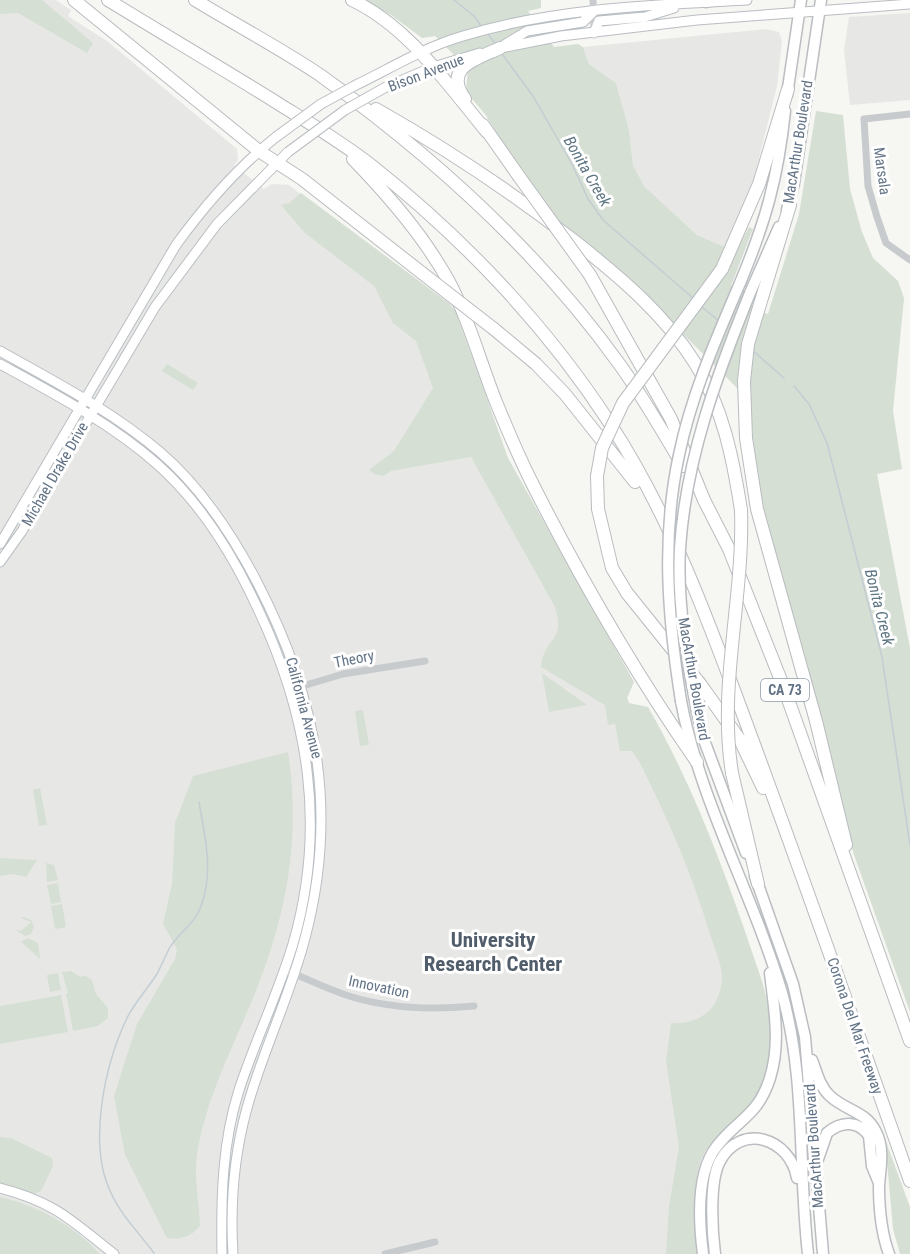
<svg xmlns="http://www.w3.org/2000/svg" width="910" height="1254" font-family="'Roboto Condensed',sans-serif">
<rect width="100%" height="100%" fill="#f6f6f2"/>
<path fill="#e7e8e6" d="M0 0H56L71 10 68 16 107 41 237 149 238 160 234 165 264 189 272 184 289 185 402 275 505 464 626 696 743 942 694 1192 695 1254H0Z
M910 13V100L850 105 844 50 849 17Z
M766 29 779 32 782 41 777 86 754 178 725 247 697 235 644 186 633 165 629 130 616 83 589 64 583 47Z"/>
<path fill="#d6dfd3" d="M0 0H42L93 43 87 53 18 13 0 14Z
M362 0H541V8L528 11 554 47 578 44 583 47 589 64 616 83 629 130 633 165 644 186 697 235 725 247 723 256 712 274 721 279 749 227 753 229 731 286 755 309 768 314 799 214 816 111 843 115 850 189 862 232 873 258 898 281 904 298 893 411 902 469 877 474 910 648V1012L854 855 765 516 753 449 751 402 621 272 554 218 523 175 485 114 466 92 468 69 435 36 422 38 391 15Z
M301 193 450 304 456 312 508 458 634 682 627 698 629 703 648 707C698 794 730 886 762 981 774 1022 778 1077 746 1112 734 1126 713 1137 704 1154 691 1177 694 1228 697 1254H666L669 1206 679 1147 666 1061 671 1023C700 1025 721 1008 722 978 722 964 714 947 710 934 692 874 668 819 640 763L632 751H620L615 724 608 725 605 705 541 667C544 636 566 644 555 607L471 457 391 471 383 476 374 474 369 470 394 451 433 388 416 341 393 323 374 286 305 233 281 205 289 203Z
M167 364 198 383 193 390 162 371Z
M542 673 587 705 549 712Z
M363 710 369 745 360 746 355 711Z
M288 752C301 839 287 914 254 996 233 1047 206 1098 197 1154 194 1176 199 1203 200 1226 191 1237 180 1240 167 1238L125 1155 114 1096 137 1024 175 959 177 949 163 924 172 884 175 823 193 776Z
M40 788 47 825 39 826 33 790Z
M0 858 37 860 26 877 13 874 0 876Z
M46 863 54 865 58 880 47 882Z
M58 883 61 902 51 904 47 885Z
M62 904 66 927 55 929 51 906Z
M23 917 31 920 34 926 31 934 25 936 15 929 21 931 31 922 21 918Z
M28 938 38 943 40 959 21 942Z
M71 971 80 977 86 976 92 980 96 994 108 1008V1018L98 1026 73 1031 66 994 68 993 62 972Z
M58 973 61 990 50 992 47 975Z
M61 995 68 1032 0 1044V1006Z
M0 1137 11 1138 52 1158 53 1166 41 1191 34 1194 0 1183Z
M885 1139 910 1207V1254H900L893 1229Z
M0 1197C38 1206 73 1225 100 1254H0Z"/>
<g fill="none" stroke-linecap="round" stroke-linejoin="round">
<path stroke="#c3cdd3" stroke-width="1.5" d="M454 0 474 16 481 26
M488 34 496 45
M502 54 533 96 572 164 588 199 603 220 694 299
M702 307 719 321
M752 350 784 378
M794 386 809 404 827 443 882 657 910 845
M154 1253C139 1233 121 1215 111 1193 87 1144 105 1063 128 1016 136 1001 148 988 157 974 161 966 165 957 169 949 178 933 195 924 201 906 214 871 205 838 199 802"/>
<defs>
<path id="secondary" d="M594 33 599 21 645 17 674 8
M504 45 527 31 583 22 594 11
M496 49 561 36 697 20 910 4
M356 85C391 68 425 47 463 36 554 8 653 5 747 0
M386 87 433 67 480 53
M0 351C55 382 112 411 160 452 202 488 232 534 257 582 317 698 339 811 305 938 290 996 263 1050 247 1108 234 1155 230 1205 233 1254
M0 364C55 394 110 423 157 464 201 503 233 555 257 607 309 716 327 827 293 944 278 994 255 1041 239 1090 222 1143 221 1199 222 1254
M0 544 176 245C205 205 237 168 276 137
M0 562 22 531 155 307 217 224 288 152
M0 1188C55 1202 72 1221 114 1254"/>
<path id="primary" d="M706 2 715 0
M787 95 801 0
M787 210 794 183 821 0
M740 283C766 221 778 177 785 111
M750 293 779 227
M681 701C700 802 753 894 782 993 806 1078 798 1166 808 1254
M697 712 704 740 746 853
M755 876 793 984 805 1037 823 1254
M812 1060C817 1073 820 1087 830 1096 846 1111 866 1111 876 1132 885 1149 880 1169 879 1186 879 1209 881 1232 889 1254
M818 1159 827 1133C841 1121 858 1120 869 1136L872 1166 879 1183
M703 1254C699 1223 696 1172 717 1146 738 1119 758 1116 770 1078 781 1043 774 1008 770 973
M715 1254C712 1231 709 1181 720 1161 741 1122 790 1138 797 1178"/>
<path id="highway" d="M74 0 259 151 302 179 422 273
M108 0C165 35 223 69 279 104 311 124 343 143 372 166 462 237 546 325 609 422 674 521 714 636 755 747 808 891 859 1036 910 1181
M195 0C236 25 280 48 320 75 433 156 539 252 620 365 643 397 663 432 683 466
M352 0C409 27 447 84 487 132
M465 99C442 67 477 59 500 48
M376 109C447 149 513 193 577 243 621 278 665 315 695 363 723 407 733 459 741 510
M483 125 518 175
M353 159C389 196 423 235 448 280 469 319 480 362 496 402 507 429 518 455 531 481 580 578 635 673 697 762
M790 205 748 344 744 381 746 438 757 509 816 721 846 845
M722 269 759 184 788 89
M590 275 671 419 704 500 729 549 784 688 910 1041
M494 329 536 364 565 394 635 482
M597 476 598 509 612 568 627 593 701 685 740 740 763 788
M732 773 758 884"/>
</defs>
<use href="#secondary" stroke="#b9bec3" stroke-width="11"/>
<use href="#primary" stroke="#babdc1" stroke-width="13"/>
<use href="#highway" stroke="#b9bcbf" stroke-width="14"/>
<path stroke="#c8cbce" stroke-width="7" d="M593 0 594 30
M910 114 864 119 868 186 877 217 886 243 910 260
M296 688 343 674 425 661
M284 970C306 978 327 989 349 996 390 1009 432 1010 474 1006
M385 1254 435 1242"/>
<use href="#secondary" stroke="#fff" stroke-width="9"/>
<use href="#primary" stroke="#fff" stroke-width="10"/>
<use href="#highway" stroke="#fff" stroke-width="12"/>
<defs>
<path id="secondary-bridge" d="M276 137 321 104 356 85
M288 152 345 110 386 87"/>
<path id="primary-bridge" d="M681 701C668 619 661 538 679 455 691 396 716 339 740 283
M697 712C687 658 677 603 680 548 686 458 717 375 750 293"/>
<path id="highway-bridge" d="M518 175 590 275
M422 273 494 329
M597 476 602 448 623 403 722 269
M732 773C718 685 744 598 741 510"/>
</defs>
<use href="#secondary-bridge" stroke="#b9bec3" stroke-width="11" stroke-linecap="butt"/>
<use href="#primary-bridge" stroke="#babdc1" stroke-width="13" stroke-linecap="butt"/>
<use href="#highway-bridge" stroke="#b9bcbf" stroke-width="14" stroke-linecap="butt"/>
<use href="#secondary-bridge" stroke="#fff" stroke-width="9"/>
<use href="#primary-bridge" stroke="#fff" stroke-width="10"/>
<use href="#highway-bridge" stroke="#fff" stroke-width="12"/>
</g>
<g text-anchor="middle" stroke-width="6" stroke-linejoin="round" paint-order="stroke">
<rect fill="#fff" stroke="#919daa" stroke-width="1.5" x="761" y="679" width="48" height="22" rx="4.5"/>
<g font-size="14" font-weight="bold" fill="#627386">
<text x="785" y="695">CA 73</text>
</g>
<g font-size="15" fill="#627386" stroke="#fff">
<text transform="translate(426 73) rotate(-21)" y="5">Bison Avenue</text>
<text transform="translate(798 142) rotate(-81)" y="5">MacArthur Boulevard</text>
<text transform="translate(882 171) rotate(82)" y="5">Marsala</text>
<text transform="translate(55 474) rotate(-60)" y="5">Michael Drake Drive</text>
<text transform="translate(354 659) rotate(-11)" y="5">Theory</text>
<text transform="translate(694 679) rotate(80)" y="5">MacArthur Boulevard</text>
<text transform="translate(304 708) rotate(75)" y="5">California Avenue</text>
<text transform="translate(379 987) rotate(12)" y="5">Innovation</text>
<text transform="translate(855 1026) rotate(71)" y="5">Corona Del Mar Freeway</text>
<text transform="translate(814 1146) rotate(-94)" y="5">MacArthur Boulevard</text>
</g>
<g font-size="16" font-style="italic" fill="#5e7683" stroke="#fff">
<text transform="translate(588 171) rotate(60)" y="6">Bonita Creek</text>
<text transform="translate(880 607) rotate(76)" y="6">Bonita Creek</text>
</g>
<g font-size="21" font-weight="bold" fill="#515d6b" stroke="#fff">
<text x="493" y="947">University<tspan x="493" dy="24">Research Center</tspan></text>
</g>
</g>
</svg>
